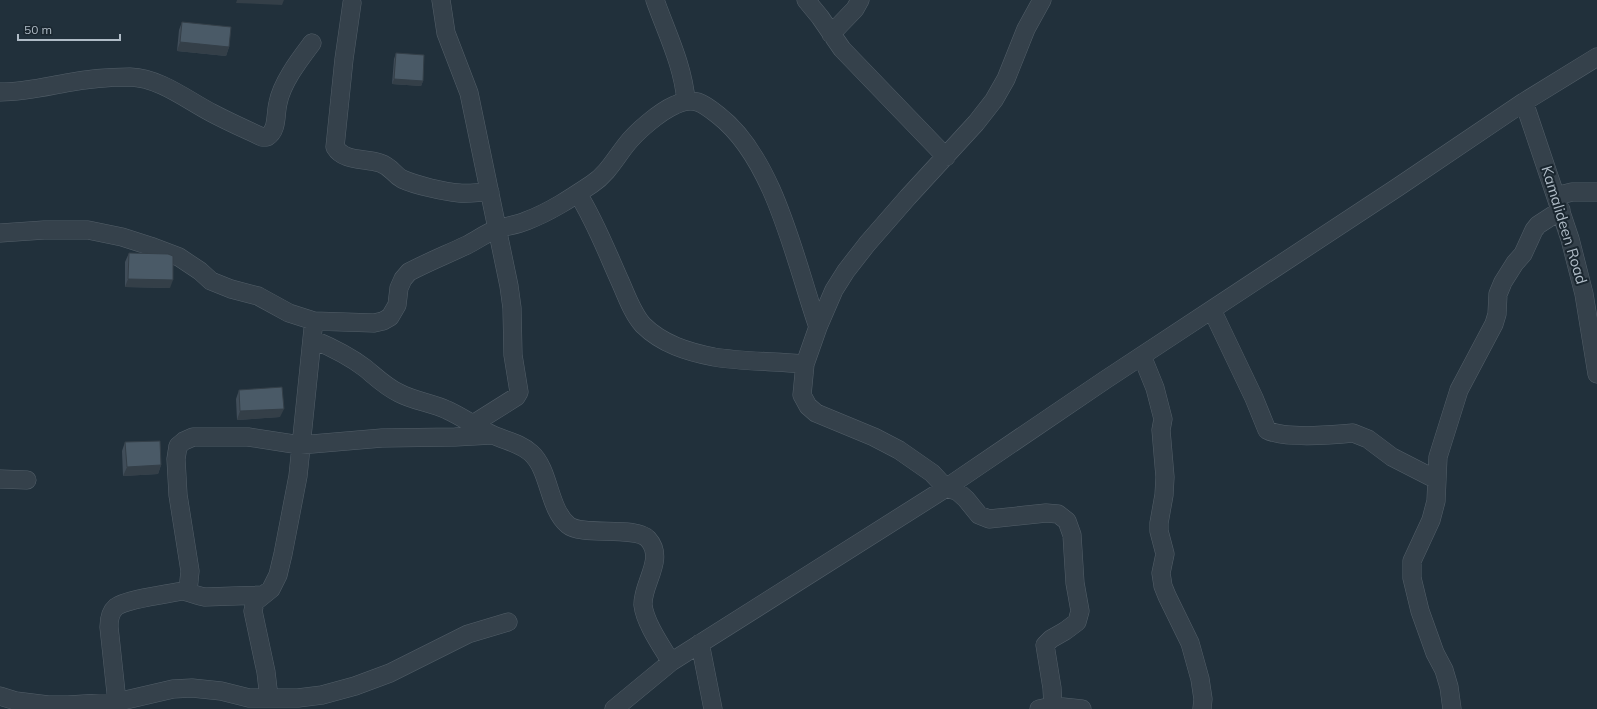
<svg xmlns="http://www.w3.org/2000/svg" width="1597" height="709" font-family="Mulish,sans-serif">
<rect width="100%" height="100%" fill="#21303b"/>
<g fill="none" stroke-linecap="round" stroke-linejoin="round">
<defs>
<path id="minor" d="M441 0 446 33 469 93 509 286 512 308 513 355 519 392 516 397 473 424
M655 0C667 34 683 65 686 101
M806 0 820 17 842 49 946 157
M1042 0 1026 29 1006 79 994 100 976 123 908 197 867 244 846 271 834 290 818 327 805 364 802 395 808 406 816 413 874 437 899 450 932 473 946 488 957 491 966 499 979 515 989 519 1046 513 1058 514 1067 521 1072 535 1075 583 1080 611 1077 622 1065 631 1051 639 1045 645 1052 688 1053 706
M352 3 344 59 335 147C344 162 365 158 380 163 392 167 393 174 402 179 415 185 445 192 459 193 469 194 480 192 490 192
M831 34 855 9 860 0
M0 92C23 92 44 87 66 83 87 79 109 77 130 77 160 78 187 100 212 113 229 122 245 129 262 137H267C278 130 275 115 278 103 282 82 300 59 312 43
M1524 102 1570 239 1584 294 1597 374
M578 194C595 221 606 250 619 279 626 294 632 313 643 325 662 344 688 352 714 357 744 362 775 361 805 364
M1556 196 1572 192H1597
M0 233 44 230H88L122 237 150 246 179 257 200 271 211 281 231 289 258 296 289 313 314 321 374 323 383 321 390 317 397 305 399 288 403 279 409 272C428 262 448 254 467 245 477 240 486 233 497 229 506 226 517 225 526 221 550 212 571 198 592 184 607 174 615 159 626 145 636 132 659 112 675 105 694 96 703 103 718 115 775 159 795 261 818 327
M1212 310 1254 398 1267 430C1284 439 1333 435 1353 433L1368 439 1392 457 1437 480
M312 339C331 347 348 355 365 368 376 377 386 387 399 393 414 401 432 403 447 410 463 417 477 428 493 435 506 441 520 443 531 453 550 470 548 508 568 525 582 537 635 525 648 539 666 559 642 583 643 605 645 623 662 647 671 662
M1142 356 1155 388 1163 419 1161 430 1165 477 1164 495 1159 523V531L1165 554 1161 573 1163 586 1167 596 1190 643 1200 679 1203 699 1202 709
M0 479 27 480
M188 591 190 571 178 495 176 459 178 446 184 441 193 437H248L300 445 382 438 455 437 492 435
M700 643 713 709
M0 696 16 701 48 705H68L117 702 173 689 192 688 221 691 249 698H298L322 695 355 686 390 673 468 634 508 622
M269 698 266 672 253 611 255 602 271 589 278 575 283 554 298 476 313 329
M117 702 109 627C109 619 110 612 116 607 126 599 168 594 182 591 190 592 197 596 205 597L262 595
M614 709 671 662 946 488 1105 380 1398 187 1524 102 1597 57
M1039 709 1053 706 1082 709
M1452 709 1449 687 1444 670 1435 653 1420 611 1412 578V561L1431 520 1436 501 1438 457 1459 390 1494 324 1497 314 1498 294 1503 282 1515 263 1523 254 1534 230 1538 225 1561 210"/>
</defs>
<use href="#minor" stroke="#535f69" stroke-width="19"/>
<use href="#minor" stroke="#35414b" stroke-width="18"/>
</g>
<path fill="#404d59" d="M182 22 229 47 226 56 177 51 179 30Z
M396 53 423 81 421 86 392 84 394 59Z
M129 253 170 288 125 287V262Z
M239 390 280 417 237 420 236 399Z
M125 442 161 465 158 474 123 476 122 451Z"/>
<path fill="#343f48" d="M237 0H284L282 5 236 3Z
M180 42 229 47 226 56 177 51Z
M394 79 423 81 421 86 392 84Z
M128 279 173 280 170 288 125 287Z
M284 409 280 417 237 420 240 411Z
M161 465 158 474 123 476 127 467Z"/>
<path fill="#4a5a67" stroke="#343f48" d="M182 22 231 27 229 47 180 42Z
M396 53 424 55 423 81 394 79Z
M129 253 168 254 173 256V280L128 279Z
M282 387 284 409 240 411 239 390Z
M160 441 161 465 127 467 125 442Z"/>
<g text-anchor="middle" stroke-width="4" stroke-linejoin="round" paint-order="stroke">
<g font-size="15" fill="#b0bcc7" stroke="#1a262f">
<text transform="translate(1564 225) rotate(73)" y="5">Kamalideen Road</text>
</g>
</g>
<path d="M18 34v6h102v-6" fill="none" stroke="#b0bcc7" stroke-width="2"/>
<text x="24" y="34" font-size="12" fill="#b0bcc7" stroke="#1a262f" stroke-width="3" paint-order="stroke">50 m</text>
</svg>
